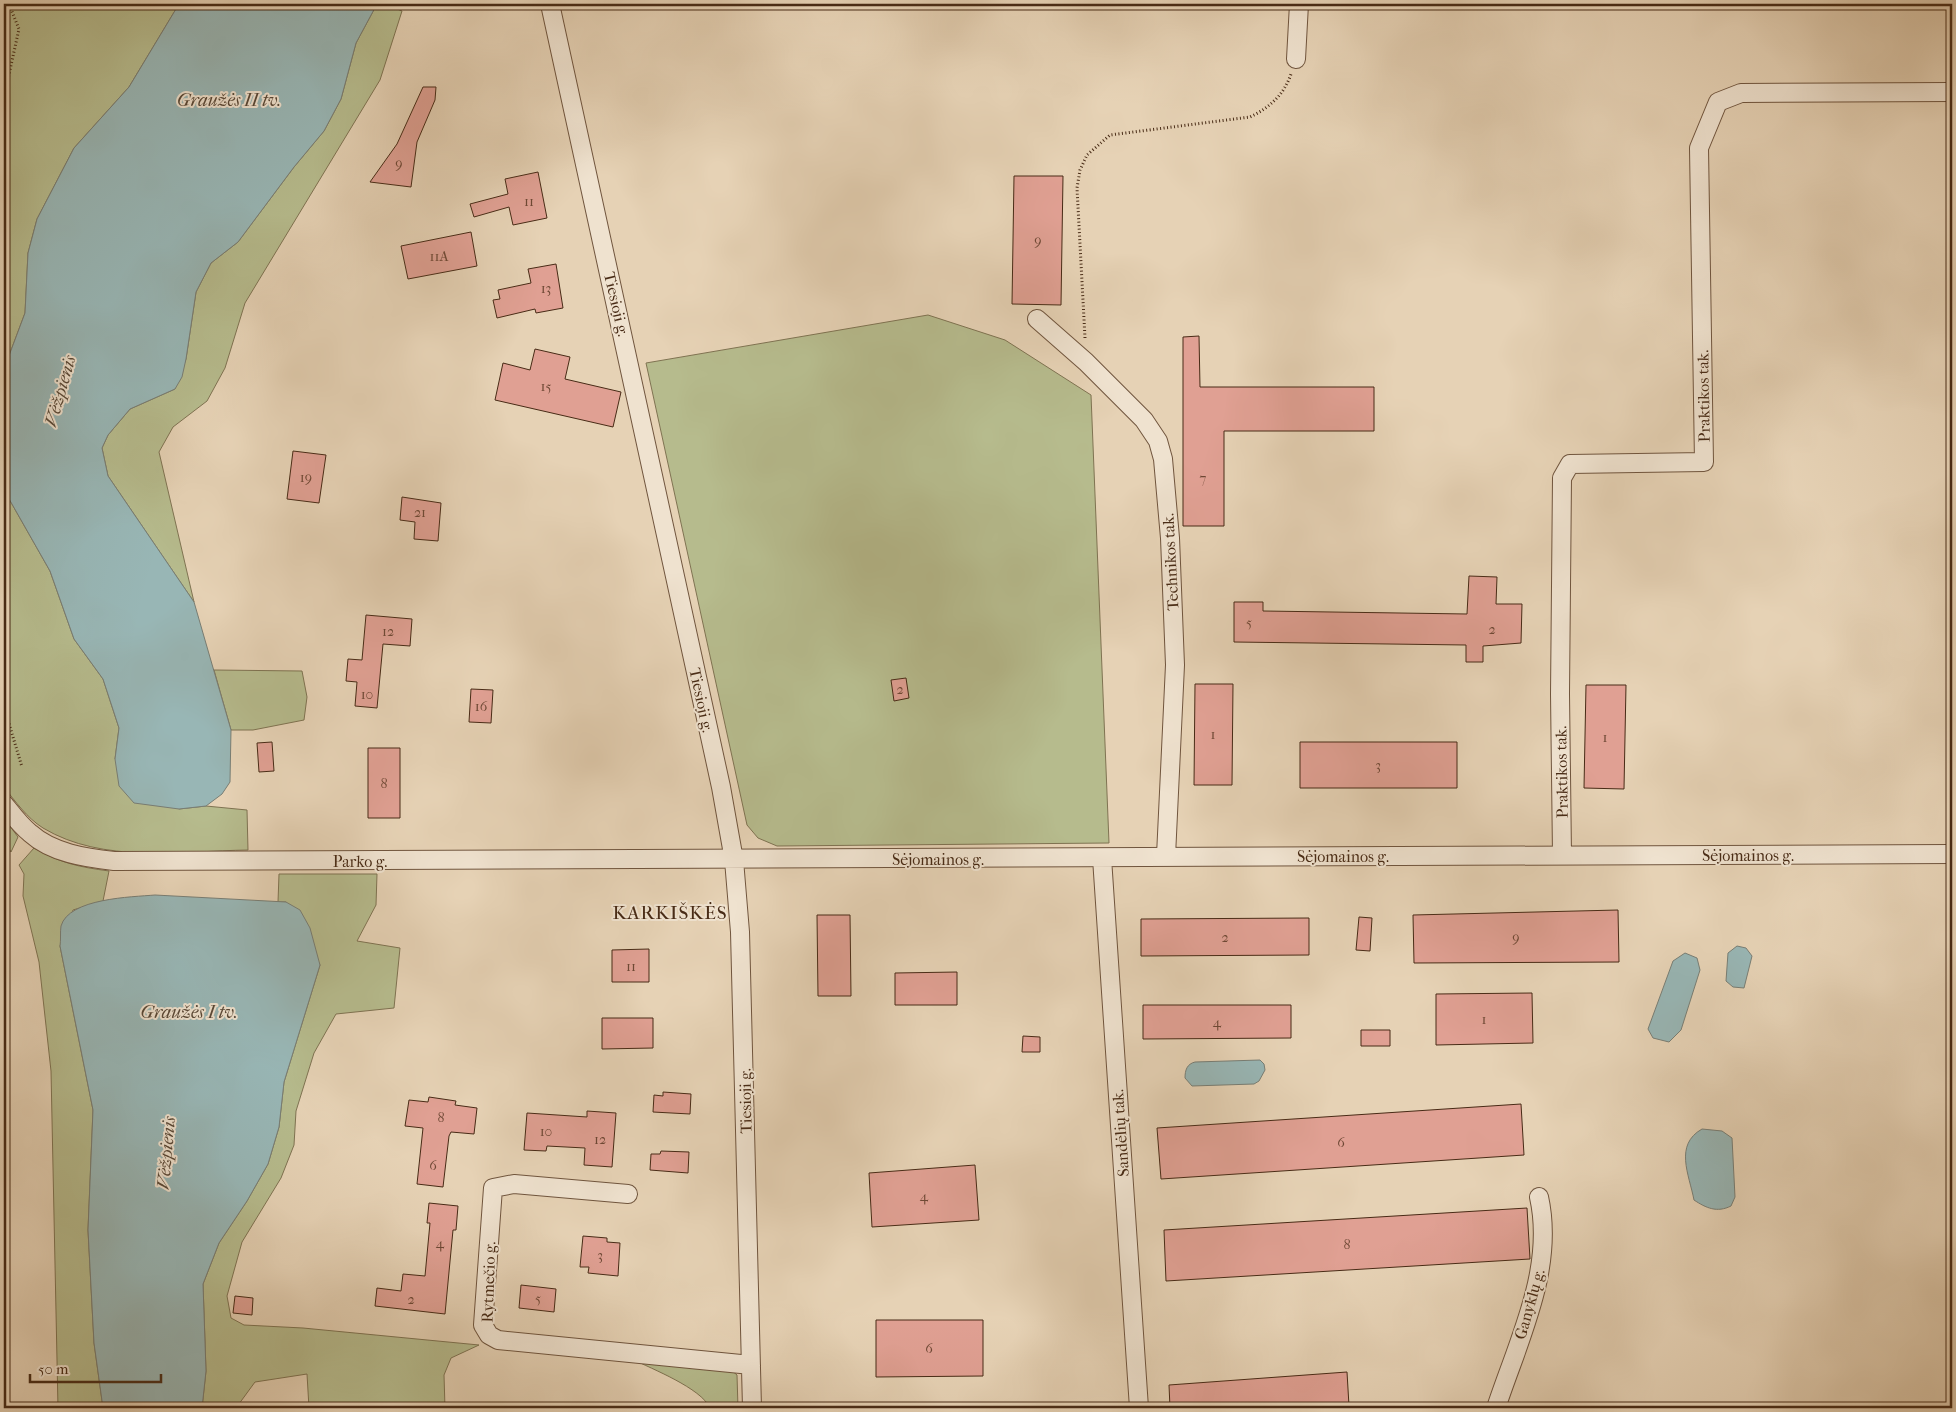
<svg xmlns="http://www.w3.org/2000/svg" width="1956" height="1412" font-family="'IM FELL French Canon',serif">
<rect width="100%" height="100%" fill="#e6d2b5"/>
<filter id="stains"><feTurbulence type="fractalNoise" baseFrequency=".004" numOctaves="4"/><feColorMatrix values="0 0 0 0 .2 0 0 0 0 .09 0 0 0 0 .02 0 0 0 .5 -.17"/></filter>
<radialGradient id="worn" r=".72"><stop offset=".6" stop-color="#630" stop-opacity="0"/><stop offset="1" stop-color="#630" stop-opacity=".3"/></radialGradient>
<path fill="#b6bb8d" stroke="#7f7352" d="M4 4H179L129 87 74 148 37 219 28 253 25 313 4 369Z
M377 4H385L402 11 380 80 245 303 225 368 207 401 173 427 159 452 194 602 108 476 102 448 108 435 130 409 175 389 186 359 196 292 211 263 238 242 294 167 324 131 341 99 356 43Z
M928 315 1005 340 1091 395 1109 843 777 846 758 838 747 825 646 363Z
M4 490 50 571 74 639 103 679 119 728 115 759 179 809 206 806 247 810 248 850C181 851 103 864 43 828 27 818 15 801 4 787Z
M214 670 302 671 307 697 304 720 253 730H231Z
M4 818 18 837 11 852 4 841Z
M34 848C60 863 79 867 109 871L103 901 73 910 60 946 93 1110 88 1230 94 1343 103 1408H58L51 1071 39 962 23 896 24 874 19 865Z
M279 874H377L376 905 357 941 400 948 394 1008 336 1014 314 1053 296 1111 294 1145 281 1178 242 1242 227 1296 231 1318 244 1325 303 1328 479 1345 451 1358 444 1375 445 1408H309L307 1374 255 1382 236 1408H202L206 1371 203 1284 219 1243 247 1201 268 1164 279 1127 284 1082 320 965 286 902H278Z
M632 1359 730 1369 737 1375 738 1408H710C701 1388 652 1369 632 1359Z"/>
<path fill="#98b6b5" stroke="#787e75" d="M179 4H377L356 43 341 99 324 131 294 167 238 242 211 263 196 292 186 359 182 377 175 389 130 409 108 435 102 448 108 476 194 602 231 730 230 782 222 794 206 806 179 809 134 803 119 786 115 759 119 728 103 679 74 639 50 571 4 490V369L25 313 28 253 37 219 74 148 129 87Z
M155 895 286 902 300 910 310 928 320 965 284 1082 279 1127 268 1164 247 1201 219 1243 203 1284 206 1371 202 1408H103L94 1343 88 1230 93 1110 60 946C61 940 60 932 61 926 69 898 132 897 155 895Z
M1737 946 1746 948 1752 956 1744 988 1733 987 1726 981 1728 953Z
M1685 953 1697 958 1700 970 1681 1030 1669 1042 1653 1038 1648 1029 1673 961Z
M1260 1060 1264 1064 1265 1070 1259 1081 1254 1084 1192 1086 1185 1078C1185 1070 1187 1064 1195 1062Z
M1702 1129 1722 1131 1732 1138 1735 1197 1731 1206C1717 1213 1706 1208 1694 1200 1689 1174 1674 1145 1702 1129Z"/>
<path fill="#e0a093" stroke="#482b16" d="M423 87H436L435 100 417 142 411 187 370 182 397 144Z
M538 172 547 218 513 225 509 207 474 217 470 204 508 194 505 179Z
M1014 176H1063L1061 305 1012 304Z
M471 232 477 266 408 279 401 246Z
M556 264 563 308 536 313 535 309 497 318 493 300 500 299 498 290 531 283 528 269Z
M1199 336 1200 387H1374V431H1224V526H1183V337Z
M535 349 570 357 565 379 621 392 613 427 495 400 503 363 530 370Z
M293 451 326 455 319 503 287 499Z
M402 497 441 503 438 541 414 539 415 522 400 520Z
M1469 576 1497 577 1496 604H1522L1521 643 1483 646V662H1466V645L1234 642V602H1263V611L1467 614Z
M366 615 412 619 410 646 383 644 377 708 355 706 357 682 346 681 348 659 362 660Z
M906 678 909 698 894 701 891 680Z
M1195 684H1233L1232 785H1194Z
M1586 685H1626L1624 789 1584 788Z
M471 689 493 690 491 723 469 722Z
M272 742 274 771 259 772 257 743Z
M1300 742H1457V788H1300Z
M368 748H400V818H368Z
M1618 910 1619 962 1414 963 1413 915Z
M817 915H850L851 996H818Z
M1359 917 1372 918 1370 951 1356 950Z
M1309 918V955L1141 956V919Z
M649 949V982H612V950Z
M957 972V1005H895V973Z
M1532 993 1533 1043 1436 1045V994Z
M1143 1005H1291V1038L1143 1039Z
M602 1018H653V1048L602 1049Z
M1361 1030H1390V1046H1361Z
M1023 1036 1040 1037V1052H1022Z
M663 1092 691 1094 690 1114 653 1112 654 1095 663 1096Z
M429 1097 456 1101 455 1105 477 1108 474 1134 451 1132 449 1136 443 1187 417 1184 423 1128 405 1126 409 1100 428 1102Z
M1521 1104 1524 1155 1161 1179 1157 1128Z
M587 1111 616 1113 612 1167 584 1165 585 1148 547 1146 546 1151 524 1150 527 1113 587 1117Z
M661 1151 689 1152 688 1173 650 1170 651 1154H660Z
M975 1165 979 1220 872 1227 869 1173Z
M429 1203 458 1206 456 1230H453L445 1314 375 1306 377 1288 401 1291 403 1274 425 1276 430 1223H427Z
M1527 1208 1530 1259 1166 1281 1164 1230Z
M583 1236 607 1238V1242L620 1243 618 1276 588 1273 589 1267H580Z
M521 1285 556 1289 554 1312 519 1308Z
M235 1296 253 1298 252 1315 233 1313Z
M876 1320H983V1376L876 1377Z
M1347 1372 1349 1406 1170 1408 1169 1385Z"/>
<g fill="none" stroke-linecap="round" stroke-linejoin="round">
<defs>
<path id="minor" d="M550 4 721 787 734 860 740 932 752 1408
M1296 59 1299 4
M1037 319 1086 362 1144 420 1158 441 1163 459 1170 538 1175 665 1166 856
M4 804C12 814 20 825 30 833 52 853 86 858 114 861L1952 854
M1562 855 1560 694 1562 478 1570 464 1704 462 1699 148 1718 102 1741 93 1952 92
M1102 858 1139 1408
M628 1194 514 1184 493 1188 483 1325 489 1335 498 1340 751 1365
M1496 1408C1518 1341 1555 1269 1539 1197"/>
</defs>
<use href="#minor" stroke="#70553e" stroke-width="20"/>
<path stroke="#482b16" stroke-width="3" stroke-dasharray="1 2.5" stroke-linecap="butt" d="M4 97 19 29 9 4
M1085 338 1077 188 1080 170 1087 155 1110 135 1250 117C1269 108 1284 95 1291 74
M4 707 22 767"/>
<use href="#minor" stroke="#efe2cf" stroke-width="18"/>
</g>
<g text-anchor="middle" stroke-width="4" stroke-linejoin="round" paint-order="stroke">
<g font-size="14" fill="#6e4835">
<text x="399" y="168">9</text>
<text x="529" y="206">11</text>
<text x="1038" y="245">9</text>
<text x="439" y="261">11A</text>
<text x="546" y="293">13</text>
<text x="546" y="391">15</text>
<text x="306" y="482">19</text>
<text x="1203" y="483">7</text>
<text x="420" y="517">21</text>
<text x="1249" y="627">5</text>
<text x="1492" y="634">2</text>
<text x="388" y="636">12</text>
<text x="900" y="694">2</text>
<text x="367" y="699">10</text>
<text x="481" y="711">16</text>
<text x="1213" y="739">1</text>
<text x="1605" y="742">1</text>
<text x="1378" y="770">3</text>
<text x="384" y="788">8</text>
<text x="1225" y="942">2</text>
<text x="1516" y="942">9</text>
<text x="631" y="971">11</text>
<text x="1484" y="1024">1</text>
<text x="1217" y="1027">4</text>
<text x="441" y="1122">8</text>
<text x="546" y="1136">10</text>
<text x="600" y="1144">12</text>
<text x="1341" y="1147">6</text>
<text x="433" y="1170">6</text>
<text x="924" y="1201">4</text>
<text x="440" y="1248">4</text>
<text x="1347" y="1249">8</text>
<text x="600" y="1260">3</text>
<text x="538" y="1303">5</text>
<text x="411" y="1304">2</text>
<text x="929" y="1353">6</text>
</g>
<g font-size="16" fill="#482b16" stroke="#efe2cf">
<text transform="translate(617 304) rotate(77)" y="6">Tiesioji g.</text>
<text transform="translate(1703 396) rotate(-91)" y="6">Praktikos tak.</text>
<text transform="translate(1170 562) rotate(-93)" y="6">Technikos tak.</text>
<text transform="translate(702 700) rotate(78)" y="6">Tiesioji g.</text>
<text transform="translate(1561 772) rotate(-91)" y="6">Praktikos tak.</text>
<text x="1748" y="861">Sėjomainos g.</text>
<text x="1343" y="862">Sėjomainos g.</text>
<text x="938" y="865">Sėjomainos g.</text>
<text x="360" y="867">Parko g.</text>
<text transform="translate(745 1101) rotate(-91)" y="6">Tiesioji g.</text>
<text transform="translate(1120 1133) rotate(-94)" y="6">Sandėlių tak.</text>
<text transform="translate(488 1282) rotate(-88)" y="6">Rytmečio g.</text>
<text transform="translate(1529 1304) rotate(-74)" y="6">Ganyklų g.</text>
</g>
<g font-size="18" font-style="italic" fill="#584736" stroke="#efe2cf">
<text x="229" y="106">Graužės II tv.</text>
<text transform="translate(60 391) rotate(-74)" y="6">Vėžpienis</text>
<text x="189" y="1018">Graužės I tv.</text>
<text transform="translate(166 1153) rotate(-85)" y="6">Vėžpienis</text>
</g>
<g font-size="19" letter-spacing="1" fill="#482b16" stroke="#efe2cf">
<text x="670" y="919">KARKIŠKĖS</text>
</g>
</g>
<rect width="1956" height="1412" fill="none" stroke="#e6d2b5" stroke-width="20"/>
<rect x="5" y="5" width="1946" height="1402" fill="none" stroke="#482b16" stroke-width="2.5"/>
<rect x="10" y="10" width="1936" height="1392" fill="none" stroke="#482b16"/>
<path d="M30 1374v8h131v-8" fill="none" stroke="#482b16" stroke-width="2.5"/>
<text x="38" y="1374" font-size="15" fill="#482b16" stroke="#efe2cf" stroke-width="4" paint-order="stroke">50 m</text>
<rect width="100%" height="100%" filter="url(#stains)"/>
<rect width="100%" height="100%" fill="url(#worn)"/>
</svg>
